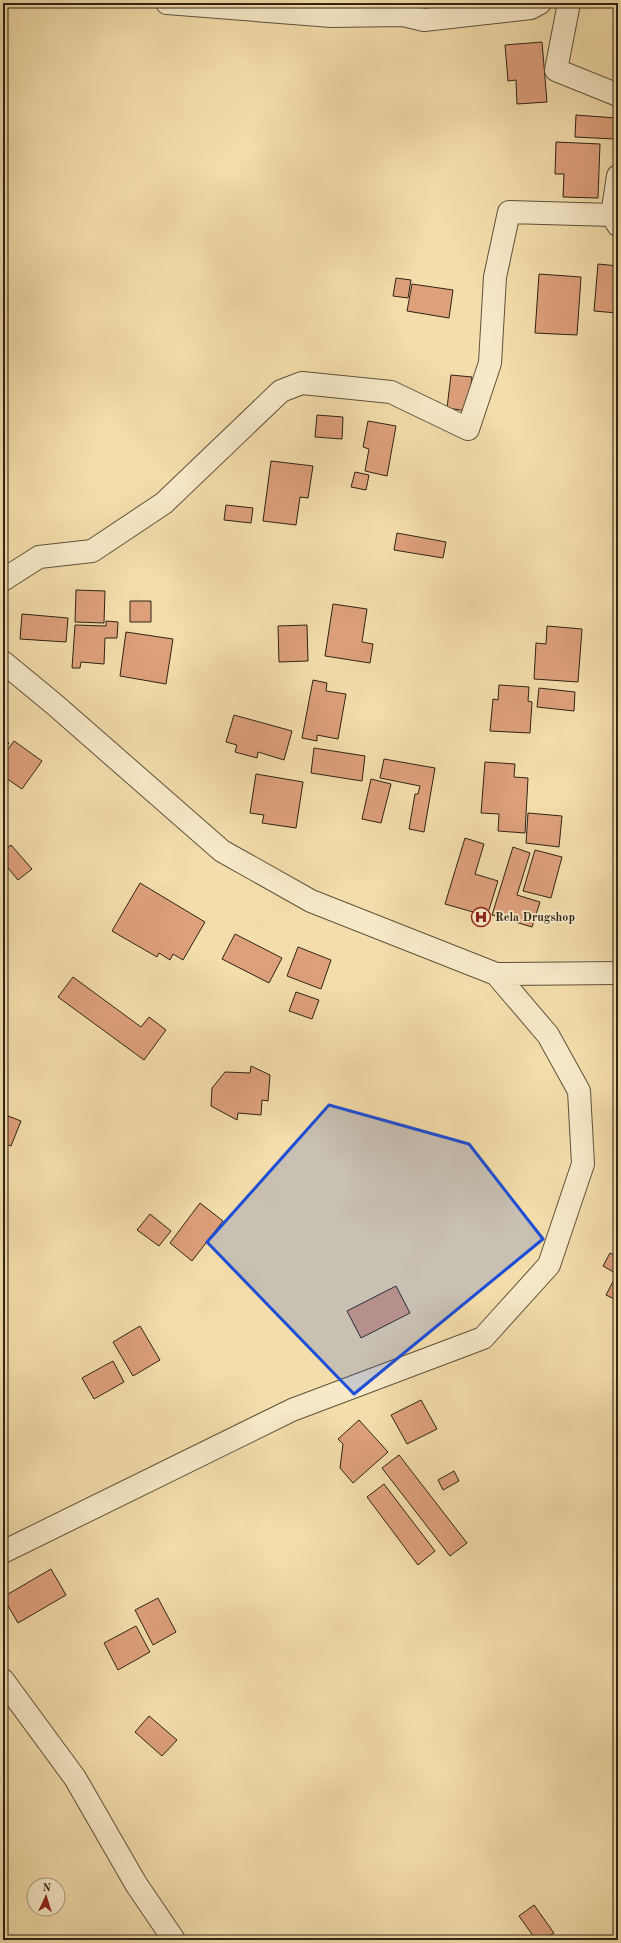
<svg xmlns="http://www.w3.org/2000/svg" width="621" height="1943" font-family="'Old Standard TT',serif">
<rect width="100%" height="100%" fill="#f3ddaa"/>
<filter id="stains"><feTurbulence type="fractalNoise" baseFrequency=".005" numOctaves="4"/><feColorMatrix values="0 0 0 0 .2 0 0 0 0 .09 0 0 0 0 .02 0 0 0 .5 -.17"/></filter>
<radialGradient id="worn" r=".72"><stop offset=".6" stop-color="#630" stop-opacity="0"/><stop offset="1" stop-color="#630" stop-opacity=".3"/></radialGradient>
<path fill="#dda07a" stroke="#2e2318" d="M542 42 547 102 517 104 516 80 508 81 505 45Z
M576 115 616 118 614 139 575 137Z
M556 142 600 144 598 198 563 197 564 174H555Z
M598 264 618 266 617 313 594 311Z
M539 274 581 277 577 335 535 333Z
M396 278 411 280 408 298 393 296Z
M412 284 453 290 449 318 407 311Z
M451 375 472 377 467 411 447 408Z
M317 415 343 417 342 439 315 437Z
M368 421 396 426 387 476 365 471 369 449 363 447Z
M271 461 313 466 308 498 300 497 296 525 263 521Z
M355 472 369 475 366 490 351 487Z
M226 505 253 508 251 523 224 520Z
M397 533 446 542 443 558 394 550Z
M76 590 105 591 104 623 75 622Z
M130 601H151V622H130Z
M333 604 367 609 362 642 373 644 370 663 325 656Z
M22 614 68 618 66 642 20 639Z
M106 621 118 622 117 638H105L104 664 81 662 80 668H72L75 625 106 626Z
M307 625 308 661 279 662 278 626Z
M547 626 582 629 578 682 534 679 536 643 546 644Z
M126 632 173 639 166 684 120 676Z
M313 680 327 683 326 691 346 694 338 739 317 735V741L302 738Z
M499 685 529 687 528 701 532 702 530 733 490 731 493 699 498 700Z
M539 688 575 692 574 711 537 707Z
M234 715 292 731 284 760 258 752 257 758 235 752 237 745 226 742Z
M3 739 9 743 3 752Z
M14 741 42 761 22 789 3 776V756Z
M314 748 365 756 362 781 311 773Z
M384 759 435 768 424 832 409 829 415 794H418L420 786 380 778Z
M485 762 515 764 514 777 528 778 525 833 498 831 499 814 481 813Z
M618 767V790L615 789Z
M256 774 303 782 296 828 262 823 264 815 250 813Z
M371 779 391 784 381 823 362 819Z
M528 813 562 816 559 847 526 843Z
M3 825 7 827 3 834Z
M465 838 484 844 475 874 498 881 487 916 445 904Z
M11 845 32 869 18 880 3 862V851Z
M513 847 530 853 517 895 540 902 532 927 492 915Z
M535 850 562 857 551 898 523 891Z
M140 883 205 922 183 960 173 954 170 960 159 953 157 957 112 931Z
M3 917 7 920 3 926Z
M235 934 282 958 269 983 222 959Z
M298 947 331 960 321 989 287 976Z
M73 977 141 1027 149 1017 166 1030 144 1060 58 997Z
M296 992 319 1000 312 1019 289 1011Z
M251 1066 270 1075 268 1101 262 1100 261 1115 238 1113 237 1120 211 1106 212 1088 225 1072 250 1073Z
M3 1114 21 1121 11 1146 3 1143Z
M200 1203 223 1221 192 1261 170 1243Z
M150 1214 171 1231 159 1246 137 1230Z
M618 1236V1246L614 1243Z
M610 1253 618 1257V1301L606 1295 617 1274 603 1266Z
M396 1286 410 1313 361 1338 347 1311Z
M140 1326 160 1360 133 1376 113 1342Z
M113 1361 124 1382 94 1399 82 1378Z
M421 1400 437 1429 407 1444 391 1415Z
M359 1420 388 1452 353 1483 340 1468 343 1444 338 1439Z
M399 1455 467 1543 450 1556 382 1468Z
M454 1471 459 1481 443 1490 438 1480Z
M384 1484 435 1551 418 1565 367 1497Z
M51 1569 66 1595 18 1623 3 1597Z
M158 1598 176 1632 153 1645 135 1610Z
M136 1626 150 1652 118 1670 104 1643Z
M149 1716 177 1740 162 1756 135 1732Z
M534 1905 554 1933 543 1940H536L519 1916Z"/>
<g fill="none" stroke-linecap="round" stroke-linejoin="round">
<defs>
<path id="minor" d="M167 3 331 16 403 15 424 20 531 8 540 3
M569 3 556 70 618 95
M618 176 612 215 618 225
M3 580 39 557 92 551 164 503 281 391 302 383 391 392 468 429 490 363 495 277 509 212 612 215
M3 662 54 704 222 851 311 901 496 974 548 1035 579 1091 583 1164 549 1265 483 1338 292 1410 3 1552
M496 974 618 973
M3 1680 75 1778 136 1884 174 1940"/>
</defs>
<use href="#minor" stroke="#5f523c" stroke-width="24"/>
<use href="#minor" stroke="#f7e9c8" stroke-width="22"/>
</g>
<path fill="#1d4ed8" fill-opacity="0.2" stroke="#1d4ed8" stroke-width="3" stroke-linejoin="round" d="M329 1105 469 1144 543 1239 354 1394 207 1242Z"/>
<defs>
<symbol id="hospital-ring" viewBox="-11 -11 22 22"><circle r="9.5" fill="#f7e9c8" stroke="#8f2418" stroke-width="1.5"/><path d="M-5-5h3v3.5h4V-5h3V5h-3V1.5h-4V5h-3Z" fill="#8f2418"/></symbol>
</defs>
<g fill-rule="evenodd">
<use href="#hospital-ring" x="470" y="906" width="22" height="22"/>
</g>
<g text-anchor="middle" stroke-width="3.5" stroke-linejoin="round" paint-order="stroke">
<g font-size="12" font-weight="bold" fill="#2e2318" stroke="#f7e9c8" text-anchor="start">
<text x="495" y="921">Rela Drugshop</text>
</g>
</g>
<rect width="621" height="1943" fill="none" stroke="#f3ddaa" stroke-width="16"/>
<rect x="4" y="4" width="613" height="1935" fill="none" stroke="#2e2318" stroke-width="2"/>
<rect x="8" y="8" width="605" height="1927" fill="none" stroke="#2e2318"/>
<g transform="translate(46 1897) rotate(4)"><circle r="19" fill="#f7e9c8" stroke="#a79a82"/>
<path d="M0-3L7 15L0 10L-7 15Z" fill="#8f2418"/>
<text y="-6" font-size="11" font-weight="bold" text-anchor="middle" fill="#2e2318">N</text>
</g>
<rect width="100%" height="100%" filter="url(#stains)"/>
<rect width="100%" height="100%" fill="url(#worn)"/>
</svg>
